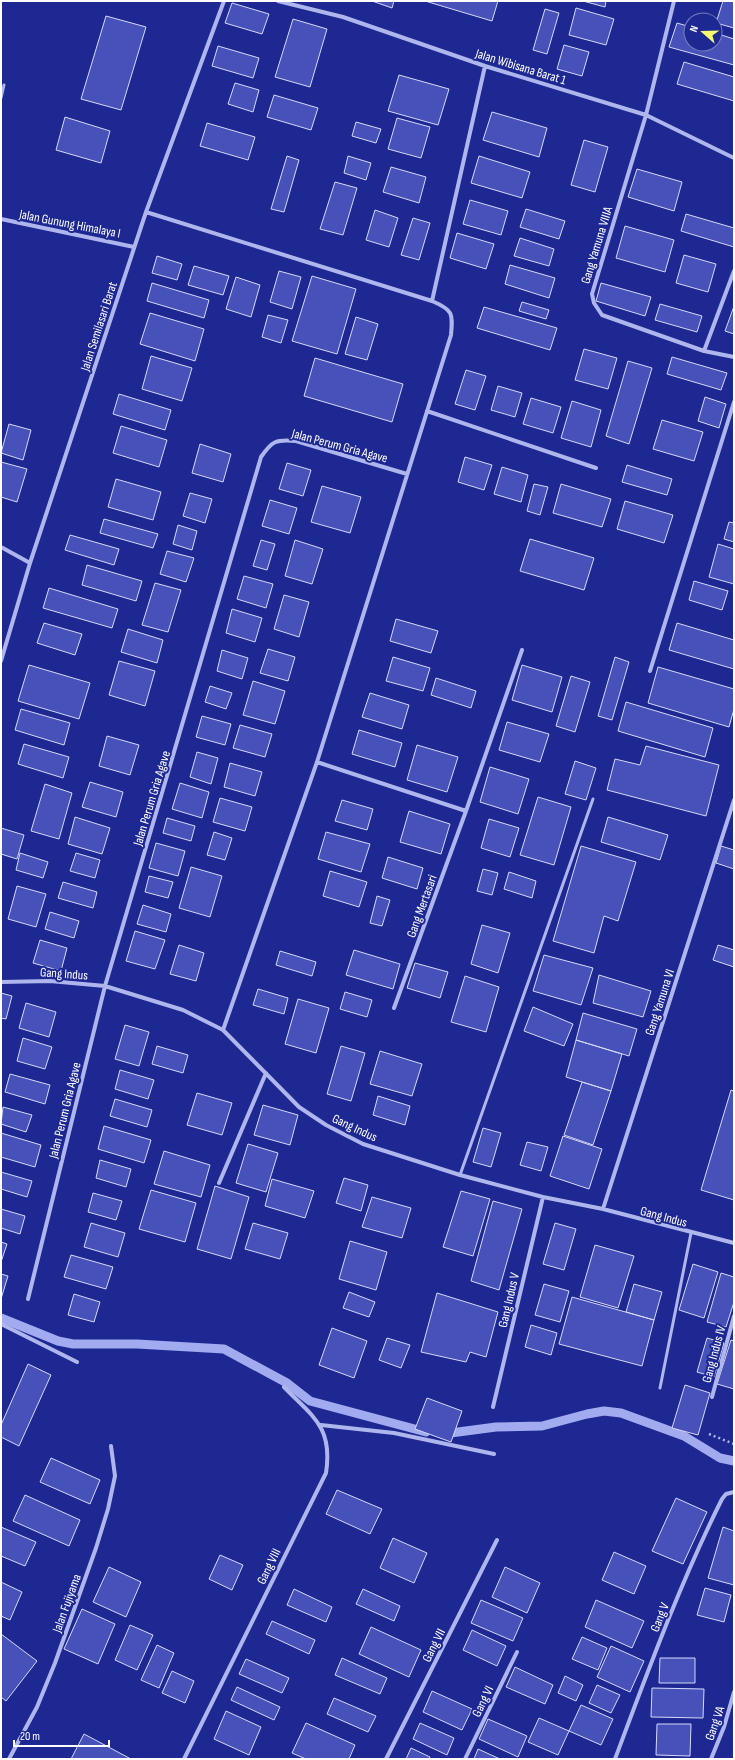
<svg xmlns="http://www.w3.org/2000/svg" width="735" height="1760" font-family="'Sofia Sans Condensed',sans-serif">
<rect width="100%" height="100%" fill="#1d2893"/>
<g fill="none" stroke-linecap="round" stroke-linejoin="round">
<path stroke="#a2abf0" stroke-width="9" d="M1 1318 58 1341 73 1344H137L224 1349 287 1383 310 1401 426 1432
M443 1434 496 1427 542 1426 587 1414 604 1411 621 1413 684 1436 720 1458 734 1461"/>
</g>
<path fill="#4652b9" stroke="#d5d9fa" d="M372 1H394L392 8Z
M425 1H498L492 21Z
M583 1H606L605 7Z
M723 1H734V28L716 23Z
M232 3 269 14 262 34 225 23Z
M576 8 614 19 606 45 569 35Z
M545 9 559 13 547 54 533 50Z
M106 16 146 27 121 110 81 99Z
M293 19 327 29 310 87 275 77Z
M677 23 691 27V44H715V33L734 39V65L669 47Z
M564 45 589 52 582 76 557 69Z
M218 46 259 58 253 78 212 66Z
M684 62 734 77V101L677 84Z
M399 75 449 89 438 125 388 111Z
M235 83 259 90 253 112 228 104Z
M274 95 318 108 311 130 267 117Z
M492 112 547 128 539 157 483 140Z
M65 117 110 131 101 163 56 150Z
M397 118 430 127 421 158 388 149Z
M356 122 381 129 376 143 352 136Z
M207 123 255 137 248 160 200 146Z
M584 140 608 147 595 192 571 185Z
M287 156 299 160 284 212 271 209Z
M348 156 371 163 366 180 344 173Z
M479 156 530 172 522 198 471 183Z
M391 167 426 177 419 203 383 192Z
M637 169 682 182 674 211 628 197Z
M335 182 357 188 343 235 320 229Z
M470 200 508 211 501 235 463 224Z
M526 209 565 221 559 239 520 227Z
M375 210 398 218 389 247 366 240Z
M686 214 734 228V247L681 231Z
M413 218 430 223 419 260 401 255Z
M625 226 674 240 665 272 616 258Z
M457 233 494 244 486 269 450 258Z
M520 238 554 249 549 266 514 256Z
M684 255 716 264 708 292 676 283Z
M157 256 182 264 177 280 152 273Z
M510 265 555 278 549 298 505 284Z
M194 266 229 276 223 295 188 285Z
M279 271 301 277 292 309 270 302Z
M312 276 356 289 337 354 292 341Z
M236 277 260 285 251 317 226 309Z
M152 283 209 300 204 318 147 301Z
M601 283 651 297 645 316 596 301Z
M522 302 549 310 546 319 519 311Z
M660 304 702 316 697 332 655 320Z
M734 306V334L725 331Z
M484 307 557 328 550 350 477 328Z
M150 313 204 329 195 361 140 344Z
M268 315 288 320 281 343 262 337Z
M356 317 378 324 367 360 345 354Z
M584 349 617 358 608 389 575 380Z
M151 356 192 368 182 401 142 389Z
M672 357 727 373 721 390 667 374Z
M315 358 403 384 392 422 304 396Z
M628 361 652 368 629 444 606 436Z
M466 370 486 376 475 410 455 404Z
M498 386 522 393 515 417 491 410Z
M119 394 171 410 165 430 113 414Z
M705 397 726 404 719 428 698 421Z
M531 398 561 407 553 433 523 424Z
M572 401 601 410 591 447 561 438Z
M662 420 703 432 694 461 653 449Z
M9 424 31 430 23 460 1 453Z
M121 426 167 440 159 467 113 453Z
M200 444 231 454 223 482 192 473Z
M465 457 492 465 484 490 458 482Z
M1 462 27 469 17 502 1 497Z
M287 463 311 470 303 496 279 489Z
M627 465 672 479 667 495 622 482Z
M502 467 528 475 521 502 494 494Z
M116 479 161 492 153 520 108 507Z
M534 484 548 487 540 515 527 511Z
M561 484 611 499 602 527 553 513Z
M322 486 361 497 350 533 311 522Z
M190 493 212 499 205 523 183 516Z
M270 500 297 508 289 534 262 526Z
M625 501 673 515 664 543 617 529Z
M104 519 158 534 153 548 100 533Z
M729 522 734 523V542L724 539Z
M178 525 197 531 192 550 173 544Z
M70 535 119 549 114 565 65 550Z
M530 539 594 558 584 590 520 571Z
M261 540 275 544 267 570 253 566Z
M295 540 323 549 312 584 285 576Z
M718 544 734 549V584L709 577Z
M167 551 194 558 186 582 160 574Z
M87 565 142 581 136 601 82 585Z
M244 576 273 584 266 608 237 599Z
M694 581 728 591 722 610 689 600Z
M155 583 181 590 168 632 142 625Z
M49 588 118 609 112 628 43 608Z
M284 595 309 602 299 637 274 629Z
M232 609 262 618 255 642 226 633Z
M396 619 438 631 431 653 390 641Z
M44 623 82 634 75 655 37 643Z
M677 623 734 640V669L669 650Z
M128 629 163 640 157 663 121 652Z
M268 649 295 657 288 681 260 673Z
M222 650 248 658 242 679 217 671Z
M393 657 430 668 423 691 386 681Z
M615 657 629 662 612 720 598 716Z
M119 661 155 671 145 706 109 695Z
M29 665 90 683 79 719 18 701Z
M522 665 562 677 552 712 512 700Z
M658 667 734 689V709L729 727 648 703Z
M571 676 590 682 575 732 556 726Z
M436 678 476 691 471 708 431 695Z
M253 681 285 691 275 724 243 715Z
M210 686 232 693 226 709 205 702Z
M370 693 409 705 402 729 362 717Z
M626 702 713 728 705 757 618 731Z
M21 709 70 723 64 745 15 730Z
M202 716 231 724 225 745 196 737Z
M507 722 549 734 540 762 499 750Z
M240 725 272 734 265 757 233 748Z
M359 730 402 743 395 767 352 754Z
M107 736 139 745 130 775 99 766Z
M24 744 69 757 63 778 18 764Z
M417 745 458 757 447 792 407 780Z
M646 746 719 765 706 816 607 790 615 759 640 765Z
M197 752 218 758 211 784 190 777Z
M575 761 596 768 586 800 565 794Z
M230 763 262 772 255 796 224 787Z
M490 767 529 779 518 814 480 802Z
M90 782 123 792 116 817 82 807Z
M180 783 209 792 202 818 172 809Z
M45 784 72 793 59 839 31 831Z
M538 797 571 807 554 865 520 855Z
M220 798 252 807 245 831 213 822Z
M342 800 373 809 367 830 335 821Z
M409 811 450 824 441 854 400 842Z
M75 817 110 828 102 854 68 844Z
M608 817 668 835 660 860 601 842Z
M167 818 195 826 191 841 163 833Z
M489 819 519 828 510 857 481 848Z
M1 828 24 835 17 859 1 854Z
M214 832 232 838 225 860 207 855Z
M326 832 370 844 361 872 318 859Z
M156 843 185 851 178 876 149 868Z
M581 846 636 862 618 921 604 916 594 953 553 941Z
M721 846 734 850V869L716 863Z
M20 853 48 862 43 878 16 870Z
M76 853 100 860 95 878 70 871Z
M388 857 423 868 417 889 382 878Z
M191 867 222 876 210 917 179 908Z
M483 869 498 873 492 895 477 891Z
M330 871 367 882 359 907 323 896Z
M509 872 536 881 532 898 504 889Z
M149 876 173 882 168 898 145 892Z
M63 882 97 892 93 908 58 898Z
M17 886 46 894 36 927 8 919Z
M377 896 390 900 382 926 370 923Z
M143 905 171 914 166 932 137 924Z
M50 912 79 921 74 938 45 929Z
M482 925 510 933 498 973 471 964Z
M135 931 165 940 155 969 126 961Z
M40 940 67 948 61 971 33 963Z
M179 945 204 953 196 981 170 974Z
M718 945 734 950V967L713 960Z
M354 950 400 964 393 989 346 975Z
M280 951 316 962 312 976 276 965Z
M544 955 593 968 581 1005 533 991Z
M415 963 448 972 440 998 407 988Z
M599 975 651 991 643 1017 593 1003Z
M465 976 499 987 486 1032 451 1022Z
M258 989 288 998 284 1014 253 1005Z
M345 992 372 1000 367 1017 340 1009Z
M1 993 12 996 6 1019 1 1018Z
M298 999 329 1008 316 1053 285 1044Z
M26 1003 56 1012 49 1037 19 1028Z
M533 1007 573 1024 564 1046 524 1031Z
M583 1013 637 1029 629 1056 576 1040Z
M125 1025 149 1032 139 1066 115 1059Z
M23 1038 52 1047 45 1069 17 1061Z
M576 1040 622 1054 611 1091 566 1077Z
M157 1046 188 1055 183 1073 152 1064Z
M341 1046 365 1053 351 1101 327 1094Z
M380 1051 422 1064 412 1096 370 1084Z
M120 1070 154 1080 148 1099 115 1089Z
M10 1074 50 1085 45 1104 5 1092Z
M582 1082 611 1091 593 1145 564 1135Z
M731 1090 734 1091V1200L701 1190Z
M197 1093 232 1103 222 1135 187 1125Z
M378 1096 410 1106 405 1125 373 1115Z
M115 1099 152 1110 147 1127 110 1116Z
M263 1105 298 1115 290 1145 254 1135Z
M3 1107 32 1115 26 1132 1 1124Z
M104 1126 151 1140 144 1163 98 1149Z
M483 1128 501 1133 491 1167 473 1162Z
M1 1133 41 1145 35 1167 1 1157Z
M563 1136 602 1149 589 1189 550 1176Z
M527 1142 548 1147 541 1171 520 1165Z
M248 1144 278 1153 266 1192 236 1183Z
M164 1151 210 1165 201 1197 154 1184Z
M100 1160 131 1169 126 1187 96 1178Z
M1 1172 32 1181 27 1197 1 1189Z
M344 1178 368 1185 361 1211 336 1203Z
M272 1179 314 1191 305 1218 265 1206Z
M215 1186 249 1197 231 1259 197 1249Z
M151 1190 196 1203 185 1242 139 1229Z
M461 1191 490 1199 473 1256 443 1247Z
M93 1193 122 1201 116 1220 88 1212Z
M372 1197 411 1208 402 1238 362 1227Z
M493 1201 522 1209 499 1290 471 1281Z
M1 1209 25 1216 20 1234 1 1228Z
M91 1223 125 1233 118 1257 84 1247Z
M253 1223 288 1233 280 1259 245 1249Z
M555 1223 576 1229 564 1270 543 1264Z
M350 1241 387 1252 376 1290 339 1279Z
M1 1242 7 1244 1 1262Z
M595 1245 634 1256 618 1308 580 1297Z
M71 1255 113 1267 106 1289 64 1277Z
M693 1264 718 1272 704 1318 679 1310Z
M721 1273 734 1277V1302L726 1327 707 1322Z
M1 1274 8 1276 1 1299Z
M544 1284 569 1291 560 1322 535 1315Z
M634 1284 662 1292 654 1320 626 1312Z
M349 1292 375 1302 369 1317 343 1308Z
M437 1293 498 1312 486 1357 470 1352 466 1362 421 1352Z
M74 1294 100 1302 94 1322 68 1315Z
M572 1297 654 1320 642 1366 559 1344Z
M531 1325 557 1333 551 1355 525 1347Z
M332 1328 367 1341 354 1378 319 1365Z
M387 1338 410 1345 401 1368 379 1360Z
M707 1338 724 1343 714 1377 697 1372Z
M731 1340 734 1341V1389L717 1384Z
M28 1364 51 1375 19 1446 1 1437V1425Z
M685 1385 710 1393 698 1435 672 1428Z
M427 1398 462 1411 451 1442 415 1429Z
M51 1458 100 1480 90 1504 40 1482Z
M337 1490 382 1509 370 1534 326 1514Z
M25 1495 80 1520 69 1546 13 1521Z
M676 1498 707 1512 683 1564 652 1551Z
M1 1527 36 1542 25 1566 1 1556Z
M723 1527 734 1531V1585L708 1578Z
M393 1538 427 1553 414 1583 380 1568Z
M614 1552 646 1566 634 1594 602 1580Z
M220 1555 243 1565 232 1590 209 1579Z
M109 1567 141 1582 126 1617 93 1602Z
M505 1567 540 1583 527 1613 492 1597Z
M1 1582 22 1592 10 1620 1 1616Z
M705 1588 731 1595 724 1622 697 1615Z
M294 1589 332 1607 326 1622 287 1605Z
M363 1589 400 1606 394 1621 356 1604Z
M481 1600 523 1618 513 1641 471 1623Z
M596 1600 644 1621 632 1648 585 1627Z
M82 1609 115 1624 98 1664 64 1649Z
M272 1621 315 1640 309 1654 266 1634Z
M130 1625 153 1635 137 1670 115 1660Z
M371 1627 421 1650 409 1677 359 1654Z
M472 1630 506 1646 497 1666 463 1650Z
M1 1634 37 1661 6 1701 1 1697Z
M582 1637 607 1648 598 1670 572 1659Z
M157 1645 174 1653 159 1688 141 1680Z
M611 1646 644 1661 630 1692 597 1677Z
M342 1658 387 1678 380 1694 335 1675Z
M660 1658H695V1683H659Z
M246 1659 289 1678 282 1693 239 1674Z
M515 1667 553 1685 545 1704 506 1687Z
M172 1671 194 1681 185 1703 162 1693Z
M565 1676 583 1685 576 1701 558 1693Z
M597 1685 620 1695 611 1713 589 1703Z
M237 1687 280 1707 274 1720 231 1700Z
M652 1688 704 1689 703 1718 651 1717Z
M432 1691 472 1709 462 1730 423 1712Z
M334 1698 376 1716 368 1732 327 1714Z
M581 1705 613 1719 601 1745 569 1731Z
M226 1711 261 1727 249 1755 214 1739Z
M539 1718 569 1731 558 1755 528 1742Z
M488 1719 527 1736 518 1757 479 1739Z
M306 1723 355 1745 349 1759H306L292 1753Z
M420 1723 454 1738 447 1755 413 1739Z
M657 1724H691L690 1756 656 1755Z
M84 1734 131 1759H71Z
M411 1748 430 1757 429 1759H406Z
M478 1749 500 1759H474Z"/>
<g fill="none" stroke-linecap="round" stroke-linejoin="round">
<path stroke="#afb6ee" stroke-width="2.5" stroke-dasharray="2 3" stroke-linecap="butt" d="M709 1434 734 1444"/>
<path stroke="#afb6ee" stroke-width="3" d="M1 98 4 85
M460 1175 593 799
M660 1388 691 1233"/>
<path stroke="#afb6ee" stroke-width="4" d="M278 1 343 17 485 66 646 115 734 158
M674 1 646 115 592 294 594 303 602 315 704 351 734 357
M146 212 432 301C453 310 453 313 451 335L317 762 223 1030
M1 219 134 247
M432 301 485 66
M704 351 734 271
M427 411 596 468
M1 547 30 563
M1 661 30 563 146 212 224 1
M650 671 734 402
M317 762 466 811
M1 982 50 981 105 986 183 1010 223 1030 299 1107 326 1125 363 1144 460 1175 543 1197 603 1209 734 1243
M394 1008 466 811 522 650
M219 1183 266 1073
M603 1209 734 800
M28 1299 105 986 261 457C272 441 276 439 296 441L407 474
M1 1324 77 1362
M712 1397 734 1316
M493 1407 543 1197
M321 1425 394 1433 494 1454
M9 1759 37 1707 55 1663 96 1548 108 1509 115 1476 111 1446
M184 1759 326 1473C333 1427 313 1417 284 1387
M386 1759 497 1540
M465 1759 517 1652
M615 1759C648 1671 680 1583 722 1499L726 1494 734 1492
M711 1759 724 1727 734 1692"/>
</g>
<g text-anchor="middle" stroke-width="4" stroke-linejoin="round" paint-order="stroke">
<g font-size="13" fill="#fff" stroke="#1d2893">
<text transform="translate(521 66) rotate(17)" y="5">Jalan Wibisana Barat 1</text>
<text transform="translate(70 223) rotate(11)" y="5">Jalan Gunung Himalaya I</text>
<text transform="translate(596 245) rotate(-73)" y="5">Gang Yamuna VIIIA</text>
<text transform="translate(98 326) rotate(-72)" y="5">Jalan Semilasari Barat</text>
<text transform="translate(340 445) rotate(15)" y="5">Jalan Perum Gria Agave</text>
<text transform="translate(151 798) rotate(-73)" y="5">Jalan Perum Gria Agave</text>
<text transform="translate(421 906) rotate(-70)" y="5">Gang Mertasari</text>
<text transform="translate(64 973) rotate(4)" y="5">Gang Indus</text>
<text transform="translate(659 1002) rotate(-72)" y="5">Gang Yamuna VI</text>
<text transform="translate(64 1110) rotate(-76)" y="5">Jalan Perum Gria Agave</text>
<text transform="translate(355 1127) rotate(25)" y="5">Gang Indus</text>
<text transform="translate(664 1216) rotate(15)" y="5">Gang Indus</text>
<text transform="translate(508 1300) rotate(-77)" y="5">Gang Indus V</text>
<text transform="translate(713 1354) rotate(-75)" y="5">Gang Indus IV</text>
<text transform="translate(268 1566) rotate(-64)" y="5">Gang VIII</text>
<text transform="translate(66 1603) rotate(-70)" y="5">Jalan Fujiyama</text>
<text transform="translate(659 1617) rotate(-68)" y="5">Gang V</text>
<text transform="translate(433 1645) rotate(-63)" y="5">Gang VII</text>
<text transform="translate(482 1701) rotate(-64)" y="5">Gang VI</text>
<text transform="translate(714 1723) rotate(-71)" y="5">Gang VA</text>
</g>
</g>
<rect width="735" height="1760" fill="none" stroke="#ffffff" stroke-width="4"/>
<g transform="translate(703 32) rotate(290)"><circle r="19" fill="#1d2893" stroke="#777ebe"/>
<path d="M0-3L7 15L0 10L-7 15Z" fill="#f5fd6e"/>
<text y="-6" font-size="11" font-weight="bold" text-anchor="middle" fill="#ffffff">N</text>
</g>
<path d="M14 1740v6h95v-6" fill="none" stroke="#ffffff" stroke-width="2"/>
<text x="20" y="1740" font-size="12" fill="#ffffff" stroke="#1d2893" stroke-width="3" paint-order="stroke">20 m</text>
</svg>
